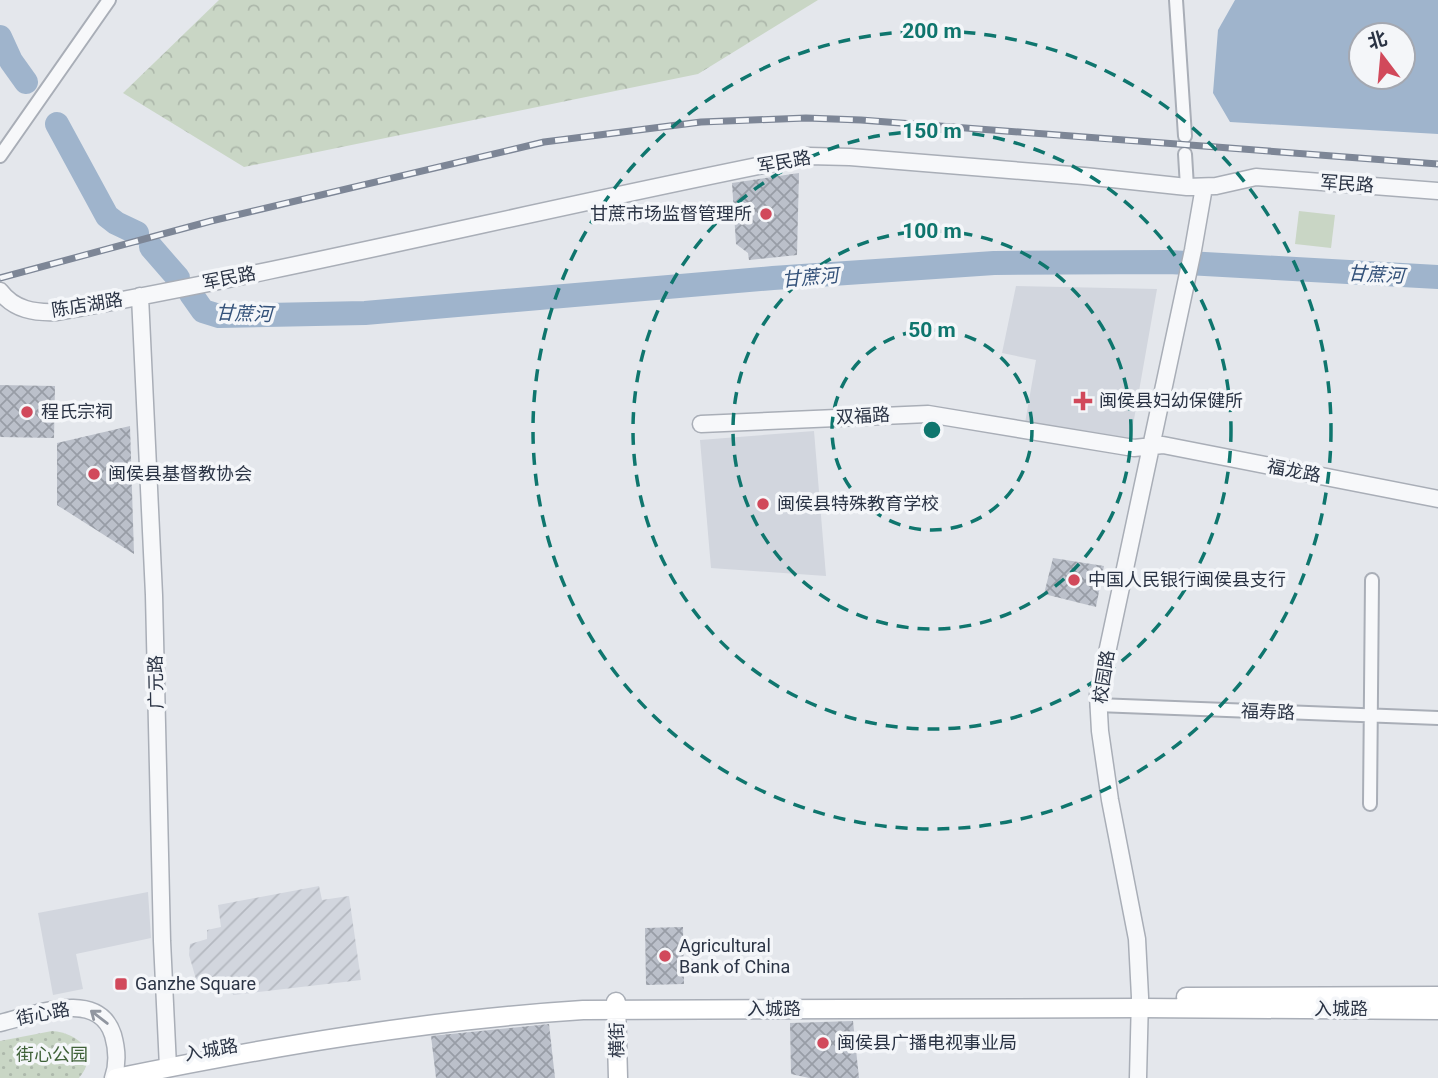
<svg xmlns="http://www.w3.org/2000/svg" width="1438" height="1078" font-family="Roboto,'Noto Sans SC',sans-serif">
<defs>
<pattern id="industrial-furrows" width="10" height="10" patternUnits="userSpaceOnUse" patternTransform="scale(1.75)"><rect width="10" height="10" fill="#d2d6de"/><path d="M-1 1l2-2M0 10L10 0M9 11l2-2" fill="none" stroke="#b4b8c0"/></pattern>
<pattern id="green-dots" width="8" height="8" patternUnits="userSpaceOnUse" patternTransform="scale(1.75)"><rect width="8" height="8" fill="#c9d6c5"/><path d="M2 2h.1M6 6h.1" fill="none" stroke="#adb8ab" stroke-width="1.8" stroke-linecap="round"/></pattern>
<pattern id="forest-crowns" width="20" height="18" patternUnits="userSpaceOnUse" patternTransform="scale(1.75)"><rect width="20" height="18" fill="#c9d6c5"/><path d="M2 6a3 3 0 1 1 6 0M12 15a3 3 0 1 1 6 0" fill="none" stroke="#adb8ab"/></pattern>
<pattern id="building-cross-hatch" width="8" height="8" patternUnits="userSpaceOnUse" patternTransform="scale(1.75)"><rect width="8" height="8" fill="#bbc0ca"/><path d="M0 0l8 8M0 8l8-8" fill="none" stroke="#989da6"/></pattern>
</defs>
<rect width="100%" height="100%" fill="#e4e7ec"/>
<path fill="#d2d6de" d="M1016 286 1157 289 1130 442 1025 423 1036 360 1002 353Z
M814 431 826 576 711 568 700 440Z
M148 892 151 938 76 954 83 989 53 995 38 913Z"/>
<path fill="url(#industrial-furrows)" d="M319 886 322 900 349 896 361 980 233 995 231 978 198 986 189 955 190 944 207 939V930L221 927 218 905Z"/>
<path fill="url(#green-dots)" d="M52 1031C79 1033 100 1053 79 1078H0V1041Z"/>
<path fill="url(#forest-crowns)" d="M219 0H818L698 74 244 167 123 93Z"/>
<path fill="#c9d6c5" d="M1299 211 1335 215 1331 248 1295 244Z"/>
<path fill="#9fb4cc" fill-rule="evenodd" d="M1235 0H1438V134L1230 122 1213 93 1218 30ZM1361 35H1403V77H1361Z"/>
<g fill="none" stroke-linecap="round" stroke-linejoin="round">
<path stroke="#9fb4cc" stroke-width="24" d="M0 37 11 61 26 82
M57 124 107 216 116 223 137 233
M151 247 178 278
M191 294 203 311 219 316 365 313 773 278 994 263 1169 262 1438 277"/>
</g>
<path fill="url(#building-cross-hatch)" d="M799 173 797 255 749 260 748 253 736 244 732 183Z
M0 385 55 386 54 438 0 437Z
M130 426 134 554 57 505V443Z
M1053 558 1104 566 1096 607 1044 594Z
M683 927 684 984 646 985 645 928Z
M853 1021 859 1078H809L791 1074 790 1023Z
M549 1024 555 1078H436L431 1036Z"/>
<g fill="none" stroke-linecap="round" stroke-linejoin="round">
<defs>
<path id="minor" d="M1176 0 1185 136
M1185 154 1187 187
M0 156 109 0
M1097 705 1438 718
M1370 804 1372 580"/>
<path id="tertiary" d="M0 291C14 310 35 313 57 312 309 267 557 205 808 156L850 157 1084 176 1187 187 1216 186 1256 177 1438 191
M140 296 154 595 162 941 168 1067
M701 424 928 414 1134 448 1163 445 1438 499
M0 1023C34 1015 98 988 113 1035 117 1049 118 1064 113 1078
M1138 1078 1140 997 1137 939 1110 800 1100 731 1098 695 1193 250 1204 187"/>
<path id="secondary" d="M1186 997 1438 996
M616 1002 618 1078
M116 1078C270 1047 426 1020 583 1010L1140 1008 1438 1010"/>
</defs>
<use href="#minor" stroke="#a9aeb7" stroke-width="16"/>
<use href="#tertiary" stroke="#a9aeb7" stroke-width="19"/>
<use href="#secondary" stroke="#a9aeb7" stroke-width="21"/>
<use href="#minor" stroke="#f7f8fa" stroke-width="12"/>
<use href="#tertiary" stroke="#f7f8fa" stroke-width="16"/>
<use href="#secondary" stroke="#fff" stroke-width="18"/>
<defs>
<path id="rail" d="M0 278 211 221 544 142 701 122 806 118 861 120 1438 164"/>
</defs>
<use href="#rail" stroke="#7d8696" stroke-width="7"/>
<use href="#rail" stroke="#f4f6f9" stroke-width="4.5" stroke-dasharray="13" stroke-linecap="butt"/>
</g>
<defs><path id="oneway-shaft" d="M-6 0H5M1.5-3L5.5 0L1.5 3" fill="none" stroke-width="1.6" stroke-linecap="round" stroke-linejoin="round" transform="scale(1.75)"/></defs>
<use stroke="#9196a0" href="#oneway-shaft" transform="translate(99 1017) rotate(-142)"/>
<g fill="none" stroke="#0f766e" stroke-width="3.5" stroke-dasharray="12 9">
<circle cx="932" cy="430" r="100"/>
<circle cx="932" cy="430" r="199"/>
<circle cx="932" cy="430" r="299"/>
<circle cx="932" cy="430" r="399"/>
</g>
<g fill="#d1495b" stroke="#f4f6f9" stroke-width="2.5">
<circle cx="766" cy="214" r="7"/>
<path d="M1079.5 390.5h7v7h7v7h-7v7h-7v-7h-7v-7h7z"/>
<circle cx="27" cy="412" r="7"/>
<circle cx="94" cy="474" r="7"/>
<circle cx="763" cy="504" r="7"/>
<circle cx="1074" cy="580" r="7"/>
<circle cx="665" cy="956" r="7"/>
<rect x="114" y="977" width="14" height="14" rx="3.5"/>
<circle cx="823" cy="1043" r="7"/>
</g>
<g text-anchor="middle" stroke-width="7" stroke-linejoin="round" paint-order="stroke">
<g font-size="18" fill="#2b3445" stroke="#f4f6f9">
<text transform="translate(784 162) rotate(-10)" y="6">军民路</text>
<text transform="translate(1347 184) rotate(4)" y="6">军民路</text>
<text transform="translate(229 278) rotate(-11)" y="6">军民路</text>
<text transform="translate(87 305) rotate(-9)" y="6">陈店湖路</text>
<text transform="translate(863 416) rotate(-3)" y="6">双福路</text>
<text transform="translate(1294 471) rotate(11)" y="6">福龙路</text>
<text transform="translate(1104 677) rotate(-81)" y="6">校园路</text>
<text transform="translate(156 682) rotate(-91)" y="6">广元路</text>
<text transform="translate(1268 712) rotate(2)" y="6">福寿路</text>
<text x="774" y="1015">入城路</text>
<text x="1341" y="1015">入城路</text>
<text transform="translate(43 1014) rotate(-11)" y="6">街心路</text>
<text transform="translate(617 1040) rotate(-91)" y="6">横街</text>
<text transform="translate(211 1050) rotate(-10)" y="6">入城路</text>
</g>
<g font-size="18" fill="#2b3445" stroke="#f4f6f9" text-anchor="start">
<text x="752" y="220" text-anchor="end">甘蔗市场监督管理所</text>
<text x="1099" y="407">闽侯县妇幼保健所</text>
<text x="41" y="418">程氏宗祠</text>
<text x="108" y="480">闽侯县基督教协会</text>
<text x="777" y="510">闽侯县特殊教育学校</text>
<text x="1088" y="586">中国人民银行闽侯县支行</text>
<text x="679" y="952">Agricultural<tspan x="679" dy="21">Bank of China</tspan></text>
<text x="135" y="990">Ganzhe Square</text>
<text x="837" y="1049">闽侯县广播电视事业局</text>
</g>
<g font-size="18" fill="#3f6138" stroke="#f4f6f9">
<text x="52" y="1061">街心公园</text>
</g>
<g font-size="19" font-style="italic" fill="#34527a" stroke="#f4f6f9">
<text transform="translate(1376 274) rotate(3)" y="7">甘蔗河</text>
<text transform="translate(810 277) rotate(-5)" y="7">甘蔗河</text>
<text transform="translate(244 313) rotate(2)" y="7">甘蔗河</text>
</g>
</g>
<circle cx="932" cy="430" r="10" fill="#0f766e" stroke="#f4f6f9" stroke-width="3.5"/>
<g font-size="21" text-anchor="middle" font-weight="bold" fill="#0f766e" stroke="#f4f6f9" stroke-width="7" stroke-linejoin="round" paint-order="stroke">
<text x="932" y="38">200 m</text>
<text x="932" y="138">150 m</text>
<text x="932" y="238">100 m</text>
<text x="932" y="337">50 m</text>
</g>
<g transform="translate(1382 56) rotate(344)"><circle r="33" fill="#f4f6f9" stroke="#a4a8b1" stroke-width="2"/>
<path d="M0-5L12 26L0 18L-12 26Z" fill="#d1495b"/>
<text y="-10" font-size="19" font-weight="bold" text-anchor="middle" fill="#2b3445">北</text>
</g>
</svg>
